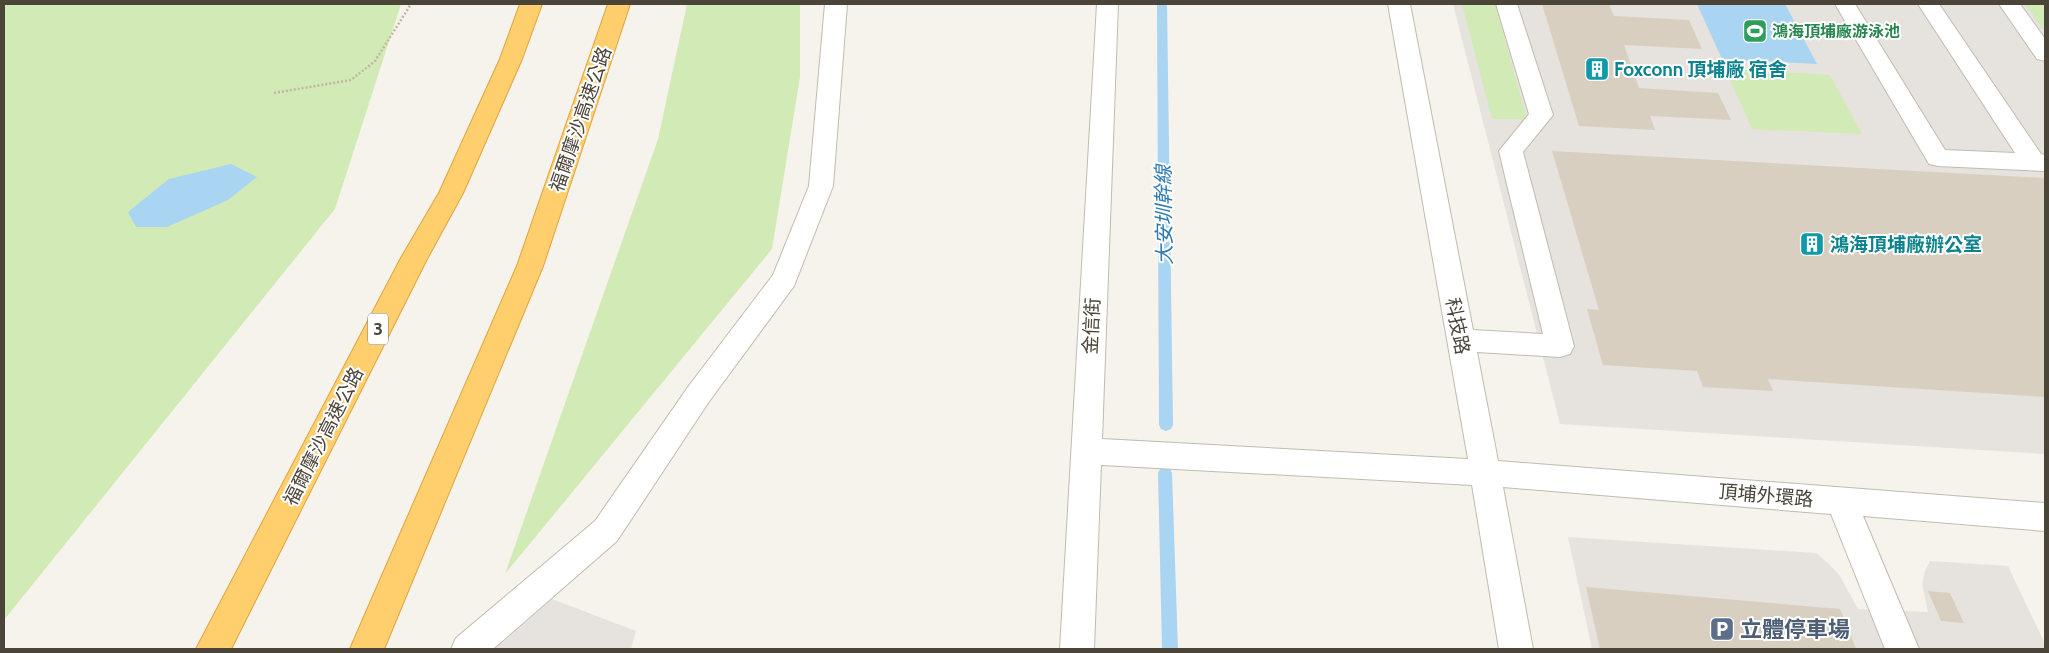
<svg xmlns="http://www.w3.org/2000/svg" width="2049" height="653" font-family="Cabin,'Noto Sans TC',sans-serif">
<rect width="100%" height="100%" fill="#f6f3ec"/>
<path fill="#e6e2dd" d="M1453 4H2045V454L1560 424Z
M1568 537 1816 553 1829 564 1840 576 1858 609 1928 612 1922 584 1925 571 1930 561 2008 566 2045 644V649H1592Z
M552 599 636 631 631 649H495Z"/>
<path fill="#d2eab5" d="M4 4H401L335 209 4 620Z
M687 4H800V77L772 249 505 574 658 139Z
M1462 4H1495L1527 119H1492Z
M2025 4H2045V32Z
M1725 69 1830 75 1862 134 1752 129Z"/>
<path fill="#a9d4f2" d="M1697 4H1785L1817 64 1722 59Z
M231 164 257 177 228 200 167 227H136L128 212 169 179Z"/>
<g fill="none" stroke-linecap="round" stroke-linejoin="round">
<path fill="#a9d4f2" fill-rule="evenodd" d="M1157 4H1167L1173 425 1171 429 1166 431 1161 429 1159 425Z
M1165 467 1170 469 1172 473 1178 649H1162L1158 473 1160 469Z"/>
</g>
<path fill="#d8cfc1" d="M1542 4H1609L1614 16 1689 20 1702 49 1624 45 1639 88 1718 93 1731 120 1650 116 1655 130 1579 126Z
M1552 151 2045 178V397L1768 379 1773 391 1703 387 1697 371 1603 365 1587 309 1599 310Z
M1586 587 1840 609 1856 649H1600Z
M1928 591 1950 593 1964 623 1941 621Z"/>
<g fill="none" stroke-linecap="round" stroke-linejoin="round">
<defs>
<path id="minor" d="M825 4H847L833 186 794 286 708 403 617 541 493 649H451L456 638 595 521 688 387 773 275 809 186Z
M1097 4H1118L1102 439 1468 459 1388 4H1410L1473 330 1543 334 1499 151 1529 114 1496 4H1517L1553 115 1523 152 1574 346 1570 354 1560 357 1477 352 1498 461 2045 503V531L1863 516 1919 649H1885L1831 514 1503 487 1533 649H1499L1472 485 1101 465 1094 649H1060Z
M1835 4H1855L1945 150 2015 153 1918 4H1939L2041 154 2045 155V171L1938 166 1929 164Z
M1999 4H2020L2045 39V61L2037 59Z"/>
<path id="highway" d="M520 4H542L522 59 463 193 427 259 231 649H196L401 258 439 193 500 59Z
M608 4H630L543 266 384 649H350L517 266Z"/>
</defs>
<use href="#minor" stroke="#c2bbae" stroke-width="2"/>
<use href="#highway" stroke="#e0a43c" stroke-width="2"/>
<path stroke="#c4b79f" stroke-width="2.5" stroke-dasharray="2 2" stroke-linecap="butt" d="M274 93 351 80 375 61 411 4"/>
<use href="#minor" fill="#fff" fill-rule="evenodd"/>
<use href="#highway" fill="#ffcf6e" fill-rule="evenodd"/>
</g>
<defs>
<symbol id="stadium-square" viewBox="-11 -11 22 22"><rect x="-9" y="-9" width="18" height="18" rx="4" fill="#2e9e5b" stroke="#fff"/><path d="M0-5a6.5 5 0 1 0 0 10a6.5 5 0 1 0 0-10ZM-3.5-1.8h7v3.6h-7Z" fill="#fff"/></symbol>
<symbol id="building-square" viewBox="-11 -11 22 22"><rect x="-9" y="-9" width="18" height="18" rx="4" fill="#0f9aa8" stroke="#fff"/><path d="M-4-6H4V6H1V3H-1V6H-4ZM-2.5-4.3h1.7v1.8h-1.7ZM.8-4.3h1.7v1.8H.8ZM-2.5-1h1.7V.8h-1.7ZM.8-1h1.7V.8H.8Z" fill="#fff"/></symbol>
<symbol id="parking-square" viewBox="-11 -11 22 22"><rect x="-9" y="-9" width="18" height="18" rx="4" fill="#5c6f8a" stroke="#fff"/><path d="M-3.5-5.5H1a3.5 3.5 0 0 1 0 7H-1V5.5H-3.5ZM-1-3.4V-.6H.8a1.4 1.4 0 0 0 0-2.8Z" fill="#fff"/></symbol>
</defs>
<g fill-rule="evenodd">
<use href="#stadium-square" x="1741" y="17" width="28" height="28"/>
<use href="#building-square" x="1583" y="55" width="28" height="28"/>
<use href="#building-square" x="1798" y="230" width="28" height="28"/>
<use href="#parking-square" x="1708" y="615" width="28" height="28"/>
</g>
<g text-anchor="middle" stroke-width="4" stroke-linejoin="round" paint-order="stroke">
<g font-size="16" font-weight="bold" fill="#27864d" stroke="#fff" text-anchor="start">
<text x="1772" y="37">鴻海頂埔廠游泳池</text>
</g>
<rect fill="#fff" stroke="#817c74" stroke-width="1" x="368" y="313.5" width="20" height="31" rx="4"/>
<g font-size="18" font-weight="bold" fill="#4b4439">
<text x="378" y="335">3</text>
</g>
<g font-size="19" font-weight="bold" fill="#0d838f" stroke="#fff" text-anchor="start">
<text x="1614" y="76">Foxconn 頂埔廠 宿舍</text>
<text x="1830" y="251">鴻海頂埔廠辦公室</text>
</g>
<g font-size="19" fill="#4b4439" stroke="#fff">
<text transform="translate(580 119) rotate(-71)" y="7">福爾摩沙高速公路</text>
<text transform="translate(1091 326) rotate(-87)" y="7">金信街</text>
<text transform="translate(1458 326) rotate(79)" y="7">科技路</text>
<text transform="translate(323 436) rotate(-63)" y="7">福爾摩沙高速公路</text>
<text transform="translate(1766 495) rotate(5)" y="7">頂埔外環路</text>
</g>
<g font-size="20" font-style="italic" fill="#2e7ab2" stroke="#fff">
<text transform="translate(1164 215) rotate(-91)" y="7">大安圳幹線</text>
</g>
<g font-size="22" font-weight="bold" fill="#4e5e75" stroke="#fff" text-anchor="start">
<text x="1740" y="637">立體停車場</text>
</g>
</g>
<rect width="2049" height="653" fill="none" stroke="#4b4439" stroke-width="10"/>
</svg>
